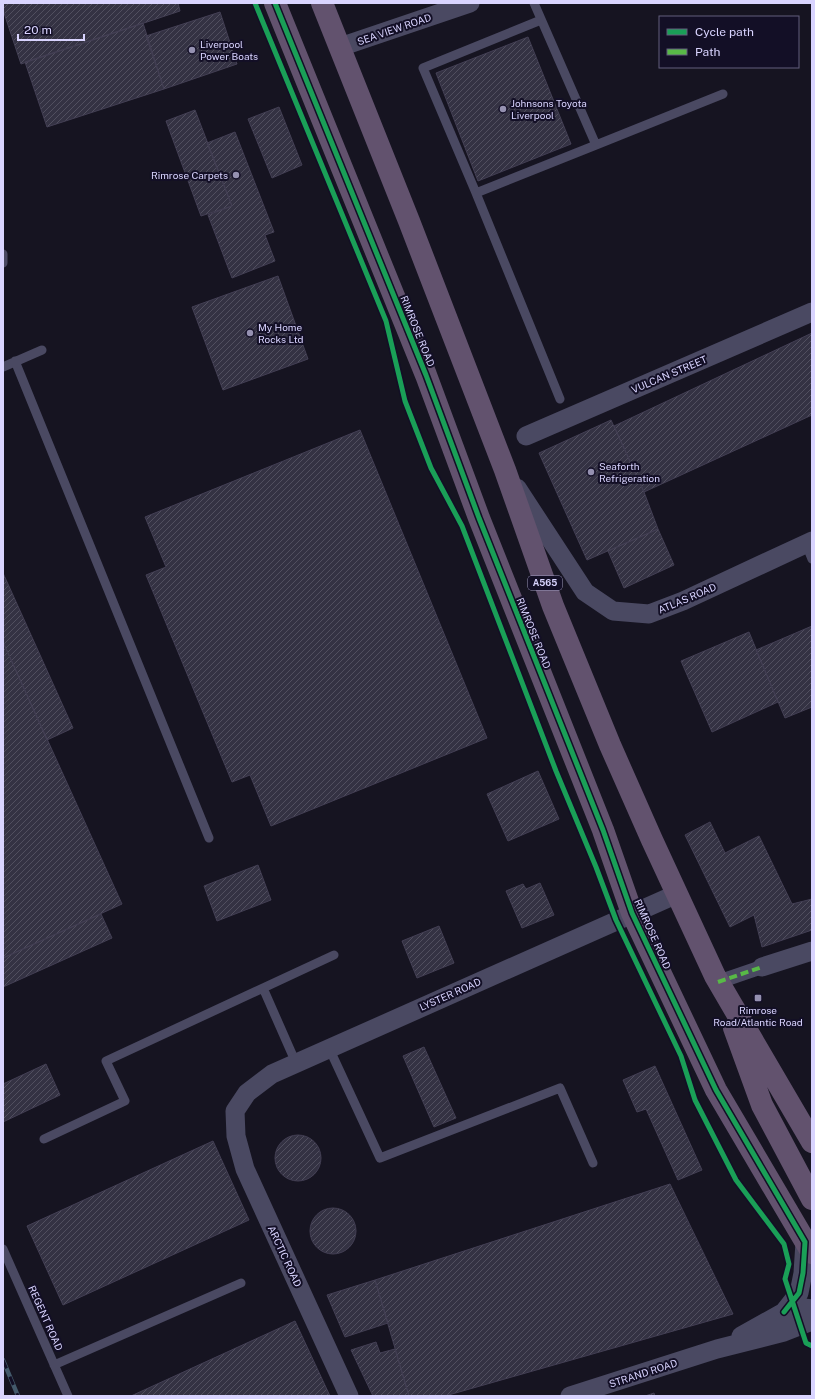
<svg xmlns="http://www.w3.org/2000/svg" width="815" height="1399" font-family="'Public Sans',sans-serif">
<defs>
<pattern id="building-hatch" width="6" height="6" patternUnits="userSpaceOnUse"><rect width="6" height="6" fill="#343243"/><path d="M-1 1l2-2M0 6l6-6M5 7l2-2" fill="none" stroke="#514f5f"/></pattern>
</defs>
<rect width="100%" height="100%" fill="#161421"/>
<path fill="url(#building-hatch)" stroke="#433f54" d="M3 3H178L180 11 21 64 3 10Z
M220 12 237 64 164 89 146 36Z
M143 23 164 89 47 127 25 62Z
M528 37 571 144 478 181 436 73Z
M279 107 302 165 272 178 248 119Z
M195 110 232 206 201 216 166 121Z
M235 132 274 232 265 235 275 261 232 278 208 215 232 206 207 143Z
M278 276 308 359 223 390 192 307Z
M812 333V415L644 492 614 426Z
M611 420 644 492 658 529 587 560 539 453Z
M360 430 487 738 271 826 250 775 232 782 146 575 166 567 145 517Z
M658 529 674 565 624 588 608 551Z
M3 573 73 728 47 740 3 642Z
M812 626V707L785 718 756 650Z
M749 632 778 702 712 732 681 661Z
M3 642 122 904 3 958Z
M538 771 559 819 508 841 487 794Z
M710 822 725 853 759 836 792 904 812 899V930L762 947 754 915 730 927 685 835Z
M258 865 271 900 217 921 204 886Z
M540 883 554 915 522 928 506 891 523 884 526 889Z
M101 914 112 938 3 987V958Z
M439 926 454 963 417 978 402 941Z
M424 1047 456 1118 434 1127 403 1056Z
M46 1064 60 1095 3 1122V1084Z
M655 1066 702 1170 678 1180 646 1109 637 1112 623 1080Z
M275 1158a23 23 0 1 1 46 0a23 23 0 1 1-46 0Z
M213 1141 249 1220 63 1305 27 1226Z
M670 1184 733 1314 445 1396H409L375 1280Z
M310 1231a23 23 0 1 1 46 0a23 23 0 1 1-46 0Z
M375 1280 388 1323 345 1337 327 1295Z
M295 1321 330 1396H131Z
M376 1342 380 1353 395 1349 409 1396H373L351 1350Z
M654 1393 655 1396H645Z"/>
<g fill="none" stroke-linecap="round" stroke-linejoin="round">
<path stroke="#4a4962" stroke-width="9" d="M534 3 596 145 476 193 560 399
M596 145 723 94
M476 193 423 68 541 20
M3 254V263
M15 361 209 838
M3 367 42 350
M806 544 812 559
M263 988 296 1063
M329 1048 380 1158 560 1088 593 1163
M44 1139 125 1101 106 1061 334 955
M3 1249 68 1396
M54 1365 241 1283"/>
<path stroke="#4a4962" stroke-width="14" d="M718 982 762 967"/>
<path stroke="#4a4962" stroke-width="19" d="M340 47 470 3
M526 436 812 312
M517 488 585 592 613 611 649 614 683 601 812 541
M762 967 812 951
M784 1312H796L804 1308 812 1309
M741 1336 784 1312 799 1293 803 1273 805 1242
M349 1396 245 1169 236 1136 235 1111 247 1093 272 1074 677 894
M570 1396 717 1349 784 1332 812 1321"/>
<path stroke="#62526e" stroke-width="22" d="M275 3 426 375 479 518 603 830 632 913 716 1090 812 1253
M322 3 409 221 505 470 553 606 610 745 652 840 715 976 812 1142
M734 1028 762 1105 812 1199"/>
<defs>
<path id="rail" d="M3 1360 18 1396"/>
</defs>
<use href="#rail" stroke="#43596b" stroke-width="4.5"/>
<use href="#rail" stroke="#130f26" stroke-width="3" stroke-dasharray="9" stroke-linecap="butt"/>
<path stroke="#58b947" stroke-width="4" stroke-dasharray="8 4" stroke-linecap="butt" d="M718 982 762 967"/>
<defs>
<path id="cycleway" d="M255 3 386 321 405 401 431 468 462 526 556 771 596 867 616 920 681 1056 695 1100 736 1180 784 1244 789 1264 785 1279 806 1343 812 1346
M275 3 426 375 479 518 603 830 632 913 716 1090 805 1242 803 1273 799 1293 784 1312"/>
</defs>
<use href="#cycleway" stroke="#130f26" stroke-width="8"/>
<use href="#cycleway" stroke="#1a9f57" stroke-width="5"/>
</g>
<g fill="#9591b1" stroke="#130f26" stroke-width="1.5">
<circle cx="192" cy="50" r="4"/>
<circle cx="503" cy="109" r="4"/>
<circle cx="236" cy="175" r="4"/>
<circle cx="250" cy="333" r="4"/>
<circle cx="591" cy="472" r="4"/>
<rect x="754" y="994" width="8" height="8" rx="2"/>
</g>
<g text-anchor="middle" stroke-width="4" stroke-linejoin="round" paint-order="stroke">
<rect fill="#130f26" stroke="#9e99be" stroke-width="1" x="528" y="576" width="34" height="14" rx="3"/>
<g font-size="9" font-weight="bold" fill="#d9d4ff">
<text x="545" y="586">A565</text>
</g>
<g font-size="10" fill="#d9d4ff" stroke="#130f26">
<text transform="translate(394 29) rotate(-19)" y="4">SEA VIEW ROAD</text>
<text transform="translate(418 331) rotate(68)" y="4">RIMROSE ROAD</text>
<text transform="translate(669 374) rotate(-23)" y="4">VULCAN STREET</text>
<text transform="translate(687 598) rotate(-23)" y="4">ATLAS ROAD</text>
<text transform="translate(534 633) rotate(68)" y="4">RIMROSE ROAD</text>
<text transform="translate(653 934) rotate(66)" y="4">RIMROSE ROAD</text>
<text transform="translate(450 994) rotate(-24)" y="4">LYSTER ROAD</text>
<text transform="translate(285 1256) rotate(65)" y="4">ARCTIC ROAD</text>
<text transform="translate(46 1318) rotate(66)" y="4">REGENT ROAD</text>
<text transform="translate(643 1373) rotate(-18)" y="4">STRAND ROAD</text>
</g>
<g font-size="10" fill="#d9d4ff" stroke="#130f26" text-anchor="start">
<text x="200" y="48">Liverpool<tspan x="200" dy="12">Power Boats</tspan></text>
<text x="511" y="107">Johnsons Toyota<tspan x="511" dy="12">Liverpool</tspan></text>
<text x="228" y="179" text-anchor="end">Rimrose Carpets</text>
<text x="258" y="331">My Home<tspan x="258" dy="12">Rocks Ltd</tspan></text>
<text x="599" y="470">Seaforth<tspan x="599" dy="12">Refrigeration</tspan></text>
<text x="758" y="1014" text-anchor="middle">Rimrose<tspan x="758" dy="12">Road/Atlantic Road</tspan></text>
</g>
</g>
<rect width="815" height="1399" fill="none" stroke="#d9d4ff" stroke-width="8"/>
<rect x="659" y="16" width="140" height="52" fill="#130f26" stroke="#625e7d"/>
<rect x="667" y="29" width="20" height="6" fill="#1a9f57" stroke="#625e7d"/>
<text x="695" y="36" font-size="12" fill="#d9d4ff">Cycle path</text>
<rect x="667" y="49" width="20" height="6" fill="#58b947" stroke="#625e7d"/>
<text x="695" y="56" font-size="12" fill="#d9d4ff">Path</text>
<path d="M18 34v6h66v-6" fill="none" stroke="#d9d4ff" stroke-width="2"/>
<text x="24" y="34" font-size="12" fill="#d9d4ff" stroke="#130f26" stroke-width="3" paint-order="stroke">20 m</text>
</svg>
